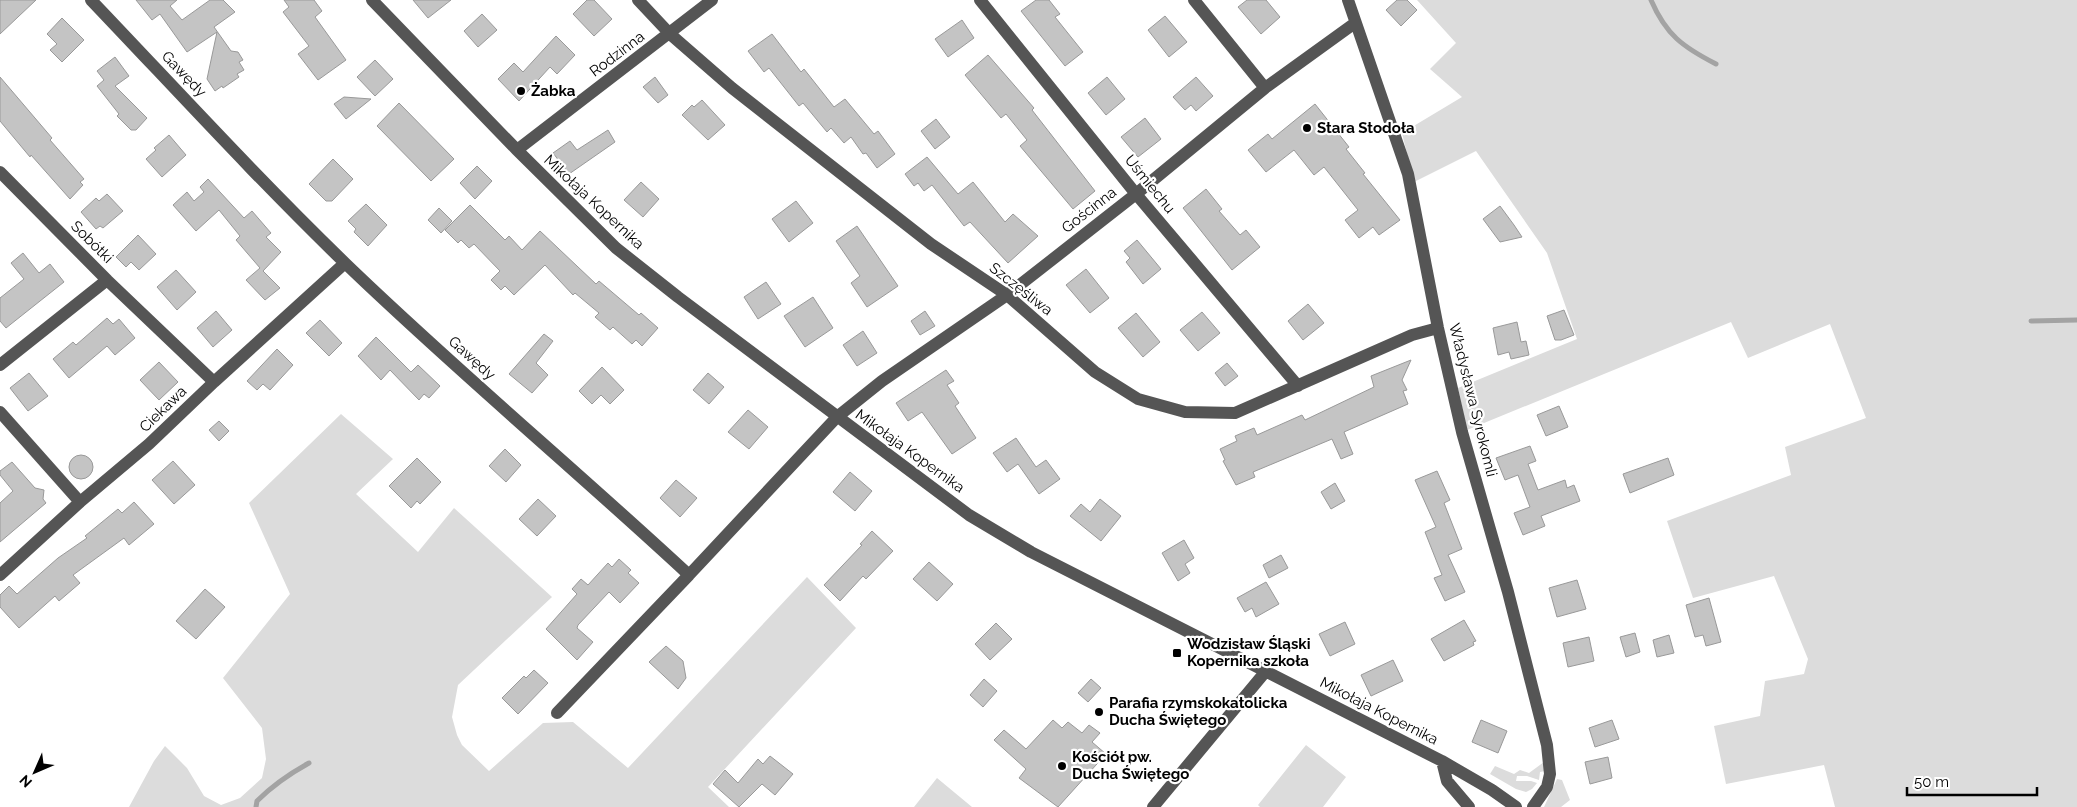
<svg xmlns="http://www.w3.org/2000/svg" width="2077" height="807" font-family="Raleway,sans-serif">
<rect width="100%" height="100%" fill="#fff"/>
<path fill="#dcdcdc" d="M1417 0H2077V807H1835L1824 765 1726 784 1714 726 1760 716 1765 681 1804 674 1808 659 1774 576 1693 598 1667 521 1791 475 1785 447 1866 418 1830 324 1748 358 1731 322 1467 430 1458 388 1577 339 1547 253 1476 151 1414 182 1402 133 1462 97 1430 69 1456 43Z
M341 414 393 459 356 494 418 552 454 508 552 597 458 685 452 717 457 735 462 745 489 771 543 723 573 722 628 768 807 577 856 628 708 787 729 807H129L154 761 165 746 187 768 204 796 221 805 240 798 262 778 266 759 262 728 223 678 290 594 249 503Z
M1306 745 1346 777 1323 807H1260L1258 805Z
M1544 762 1545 771 1540 772 1539 780 1527 776H1517L1516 781H1531L1537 783 1532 789 1526 792 1516 789 1490 774 1495 766 1514 774 1520 770 1529 773Z
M937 778 972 807H914Z
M1557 779 1562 780 1570 800 1561 807H1544Z"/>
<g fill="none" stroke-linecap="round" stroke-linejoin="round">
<path stroke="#a3a3a3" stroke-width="5" d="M1651 0C1666 35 1683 47 1716 64
M2031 321 2077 320
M256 807 257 801C273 785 289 774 309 763"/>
</g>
<path fill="#c4c4c4" stroke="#999" d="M0 0H36L0 34Z
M136 0H177L170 6 182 20 210 0H223L235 12 214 27 231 51 238 52 243 60 239 62 244 70 237 74 239 77 223 88 222 86 215 91 207 79 217 32 187 52 160 14 152 20Z
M284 0H314L322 11 315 17 346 60 318 80 298 54 309 46 283 12 289 7Z
M413 0H451L428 18Z
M587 0H594L612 19 594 36 573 14Z
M1036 0H1049L1060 14 1055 17 1083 52 1065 66 1021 11Z
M1247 0H1266L1280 17 1261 34 1238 7Z
M1397 0H1407L1417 10 1401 26 1386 10Z
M482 14 497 30 478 47 464 31Z
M1165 16 1187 42 1169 57 1148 30Z
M62 18 84 40 62 62 50 50 57 44 47 34Z
M962 20 974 38 948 57 935 39Z
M772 34 801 72 804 69 834 107 845 99 874 134 878 131 895 154 877 168 866 153 863 154 851 137 844 143 831 128 827 132 803 103 799 106 769 68 764 72 748 51Z
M556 36 575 55 557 74 550 67 519 101 498 79 514 63 523 72Z
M988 55 1034 108 1032 110 1095 191 1073 209 1020 146 1027 140 1006 114 1001 118 965 75Z
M115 57 129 76 115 86 147 118 136 130H131L117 116 119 114 97 86 104 80 97 71Z
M375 60 393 79 375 96 357 77Z
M0 77 52 138 50 140 84 179 80 182 83 185 70 199 31 155 30 157 0 121Z
M655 77 668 95 658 103 643 87Z
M1107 77 1125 99 1106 115 1088 93Z
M1196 77 1213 96 1196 111 1191 105 1185 110 1173 97Z
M344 97 371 99 346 119 334 104Z
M702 100 725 125 708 140 682 115 692 105 694 107Z
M399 103 454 159 431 181 377 126Z
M1315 104 1349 147 1346 149 1365 173 1363 174 1400 220 1379 235 1373 227 1359 238 1345 220 1358 210 1324 167 1314 175 1294 150 1266 172 1248 150 1268 134 1272 139Z
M1145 118 1161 139 1138 157 1121 137Z
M936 119 950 137 935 149 921 131Z
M608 130 615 142 569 174 553 153 570 141 577 150Z
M169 135 186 155 162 177 146 159 156 150 154 148Z
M927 157 958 194 973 182 1005 222 1013 214 1038 236 1008 263 970 222 964 226 932 185 924 191 918 183 914 186 905 174Z
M333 159 353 179 332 201H326L309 184Z
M477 166 492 181 475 199 460 183Z
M208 179 244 218 252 211 271 233 266 237 281 252 263 271 280 288 265 300 246 280 260 268 236 240 240 236 219 210 196 231 173 205 187 192 194 201 204 192 200 187Z
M641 182 659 199 643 217 624 200Z
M1206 189 1222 209 1219 211 1240 235 1246 230 1260 247 1232 270 1183 208Z
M107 194 123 211 103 228 100 226 96 229 81 212 96 198 99 201Z
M796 201 813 223 789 242 772 219Z
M366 204 387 225 368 246 354 232 356 229 348 221Z
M470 205 505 240 509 236 522 250 540 231 596 284 599 281 639 315 641 313 658 328 642 346 636 340 632 344 613 327 610 330 595 317 599 313 575 293 573 295 545 265 514 295 505 286 501 290 491 280 500 271 474 244 469 248 461 240 458 243 445 230Z
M1500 206 1514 225 1522 237 1500 242 1483 219Z
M439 208 452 221 441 233 428 220Z
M857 226 898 286 867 307 851 283 860 276 836 241Z
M138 235 156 254 139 270 131 262 126 267 116 257Z
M1137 240 1161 269 1143 284 1126 262 1130 258 1124 251Z
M23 253 39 273 50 264 64 282 6 328 0 321V298L24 279 11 263Z
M1086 269 1109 298 1090 313 1066 285Z
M176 270 196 292 177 310 157 287Z
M766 282 781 304 758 319 744 297Z
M813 297 833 328 805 347 784 316Z
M1308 304 1324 323 1303 340 1288 321Z
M1564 310 1574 335 1561 340H1555L1547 316Z
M216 311 232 330 213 347 197 328Z
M925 311 935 326 920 335 911 321Z
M1202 312 1220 333 1198 351 1180 330Z
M1136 313 1160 342 1143 357 1118 328Z
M107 318 113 324 119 319 135 338 115 355 107 346 69 378 53 359 73 342 76 345Z
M320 320 342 343 329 356 306 333Z
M1517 322 1521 342 1526 341 1529 355 1511 359 1509 352 1498 355 1493 328Z
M863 331 877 353 857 366 843 345Z
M544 334 553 341 536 363 548 375 532 393 509 374Z
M376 337 411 372 418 365 440 386 429 398 424 394 419 400 390 370 381 380 358 356Z
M277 349 293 365 270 390 263 384 257 390 247 381Z
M1411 360 1402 380 1407 390 1403 391 1408 404 1344 432 1353 454 1341 459 1332 439 1253 472 1255 477 1236 485 1223 461 1225 460 1220 449 1237 441 1235 436 1254 428 1257 435 1302 415 1305 420 1374 387 1371 376Z
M159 362 178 382 159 400 140 380Z
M1227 363 1238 376 1225 386 1215 373Z
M602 367 624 390 610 404 601 395 592 404 579 391Z
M946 370 954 381 947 385 959 403 955 406 976 438 952 454 922 412 908 421 896 403Z
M29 373 48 396 28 411 10 388Z
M708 373 724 387 709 404 693 390Z
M1559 406 1568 427 1546 436 1537 415Z
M748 410 768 427 749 449 728 432Z
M219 421 229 431 219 441 209 430Z
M1016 438 1036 467 1046 460 1060 479 1039 494 1018 464 1007 472 993 453Z
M1530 446 1536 461 1528 464 1538 490 1565 480 1567 488 1574 485 1580 501 1541 516 1545 526 1523 535 1514 513 1530 507 1518 475 1505 480 1496 458Z
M505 449 521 465 506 482 489 466Z
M69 467a12 12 0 1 1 24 0a12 12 0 1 1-24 0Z
M417 458 441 482 420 504 417 501 411 508 389 486Z
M1668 458 1674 475 1630 493 1623 474Z
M173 461 195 485 174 504 152 480Z
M12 462 35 488 44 490 43 499 46 503 0 542V503L13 491 0 475V471Z
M1437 471 1450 500 1444 503 1462 549 1448 555 1465 592 1445 601 1434 578 1442 575 1425 532 1436 527 1415 480Z
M850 472 872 491 855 511 833 492Z
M676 480 697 498 680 517 660 498Z
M1335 483 1345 501 1331 509 1321 492Z
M538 499 556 516 537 536 519 519Z
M1100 499 1121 516 1101 541 1070 516 1081 504 1090 512Z
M134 502 154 524 129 545 124 538 73 575 80 583 59 601 55 596 19 628 0 607V595L9 586 17 594 58 558 87 538 85 536 118 509 122 513Z
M872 531 893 551 866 579 863 576 840 601 824 585 862 545 860 544Z
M1184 540 1194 558 1185 564 1190 573 1178 581 1162 553Z
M1281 555 1288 568 1269 578 1263 565Z
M619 559 631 570 628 573 639 583 620 603 609 592 578 625 577 628 593 642 577 660 546 629 577 594 572 589 581 579 588 585 608 563 612 567Z
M929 562 953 584 937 601 913 579Z
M1577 580 1586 609 1557 617 1549 588Z
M1266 582 1279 604 1256 617 1252 608 1245 612 1237 598Z
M205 589 225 607 196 639 176 621Z
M1709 598 1721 642 1706 646 1703 635 1695 637 1686 605Z
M1464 620 1476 641 1473 642 1474 645 1444 661 1431 639Z
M1345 622 1355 644 1330 656 1319 634Z
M996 623 1012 639 990 660 975 644Z
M1635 633 1640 652 1626 657 1620 637Z
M1669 635 1674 653 1657 657 1653 640Z
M1589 637 1594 661 1568 667 1563 643Z
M666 646 683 661 686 678 678 689 649 662Z
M1393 660 1403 681 1371 696 1361 675Z
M534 670 548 683 518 714 502 698 524 676 526 678Z
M984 679 997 691 983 707 970 695Z
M1091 679 1101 688 1088 702 1078 693Z
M1053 720 1062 728 1068 722 1082 733 1089 725 1100 733 1092 742 1106 754 1058 807 1019 778 1026 769 994 740 1004 730 1026 749Z
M1481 720 1507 731 1498 753 1472 742Z
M1612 720 1619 739 1595 747 1589 728Z
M770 756 793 774 775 795 762 784 739 807 713 784 725 770 738 783 758 759 763 764Z
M1608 757 1612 778 1590 784 1585 762Z"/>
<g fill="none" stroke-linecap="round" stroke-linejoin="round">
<path stroke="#555" stroke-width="12" d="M91 0C175 88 258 179 346 264 457 371 576 470 689 575L837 417 882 381 1007 295 1136 194 1265 88 1355 23
M372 0 517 150 616 248 678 297 969 515 1031 552 1442 761 1492 790 1516 807
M638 0 670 34 732 88 931 244 1007 295 1095 372 1138 399 1185 412 1235 413 1412 335 1438 328
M980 0 1136 194 1298 386
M1194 0 1265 88
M1348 0 1408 174 1438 328 1462 432 1508 592 1547 745 1550 774 1547 787 1533 807
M517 150 712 0
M0 172 107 280 0 365
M107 280 214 382
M0 412 80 502
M0 575 80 502 149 444 214 382 345 263
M557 713 689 575
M1442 761 1447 781 1469 807
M1153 807 1266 671"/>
</g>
<g fill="#000" stroke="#fff" stroke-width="2">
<circle cx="521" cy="91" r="5"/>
<circle cx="1307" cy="128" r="5"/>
<rect x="1172" y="648" width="10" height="10" rx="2.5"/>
<circle cx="1099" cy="712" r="5"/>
<circle cx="1062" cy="766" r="5"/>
</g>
<g text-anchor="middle" stroke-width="4.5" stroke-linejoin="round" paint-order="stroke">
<g font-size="15" fill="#000" stroke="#fff">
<text transform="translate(617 54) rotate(-37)" y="5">Rodzinna</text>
<text transform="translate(184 74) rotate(46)" y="5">Gawędy</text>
<text transform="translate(1150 184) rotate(51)" y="5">Uśmiechu</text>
<text transform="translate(594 202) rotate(43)" y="5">Mikołaja Kopernika</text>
<text transform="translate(1089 210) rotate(-38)" y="5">Gościnna</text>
<text transform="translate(92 242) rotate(45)" y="5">Sobótki</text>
<text transform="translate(1021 289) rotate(38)" y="5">Szczęśliwa</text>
<text transform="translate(472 358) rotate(42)" y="5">Gawędy</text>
<text transform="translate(1473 400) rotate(76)" y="5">Władysława Syrokomli</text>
<text transform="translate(163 409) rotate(-44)" y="5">Ciekawa</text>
<text transform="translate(910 451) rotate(36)" y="5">Mikołaja Kopernika</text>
<text transform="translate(1379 711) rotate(27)" y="5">Mikołaja Kopernika</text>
</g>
<g font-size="15" font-weight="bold" fill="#000" stroke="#fff" text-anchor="start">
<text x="531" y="96">Żabka</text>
<text x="1317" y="133">Stara Stodoła</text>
<text x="1187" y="649">Wodzisław Śląski<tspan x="1187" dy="17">Kopernika szkoła</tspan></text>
<text x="1109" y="708">Parafia rzymskokatolicka<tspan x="1109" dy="17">Ducha Świętego</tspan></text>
<text x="1072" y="762">Kościół pw.<tspan x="1072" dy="17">Ducha Świętego</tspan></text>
</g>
</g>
<g transform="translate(35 772) rotate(225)" stroke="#ffffff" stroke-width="4" paint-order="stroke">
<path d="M0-4L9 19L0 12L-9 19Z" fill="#000000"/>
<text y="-8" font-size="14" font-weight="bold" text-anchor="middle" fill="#000000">N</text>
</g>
<path d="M1907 787v8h130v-8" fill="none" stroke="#000000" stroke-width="2.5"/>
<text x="1914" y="787" font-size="15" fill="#000000" stroke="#ffffff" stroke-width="4" paint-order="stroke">50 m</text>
</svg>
